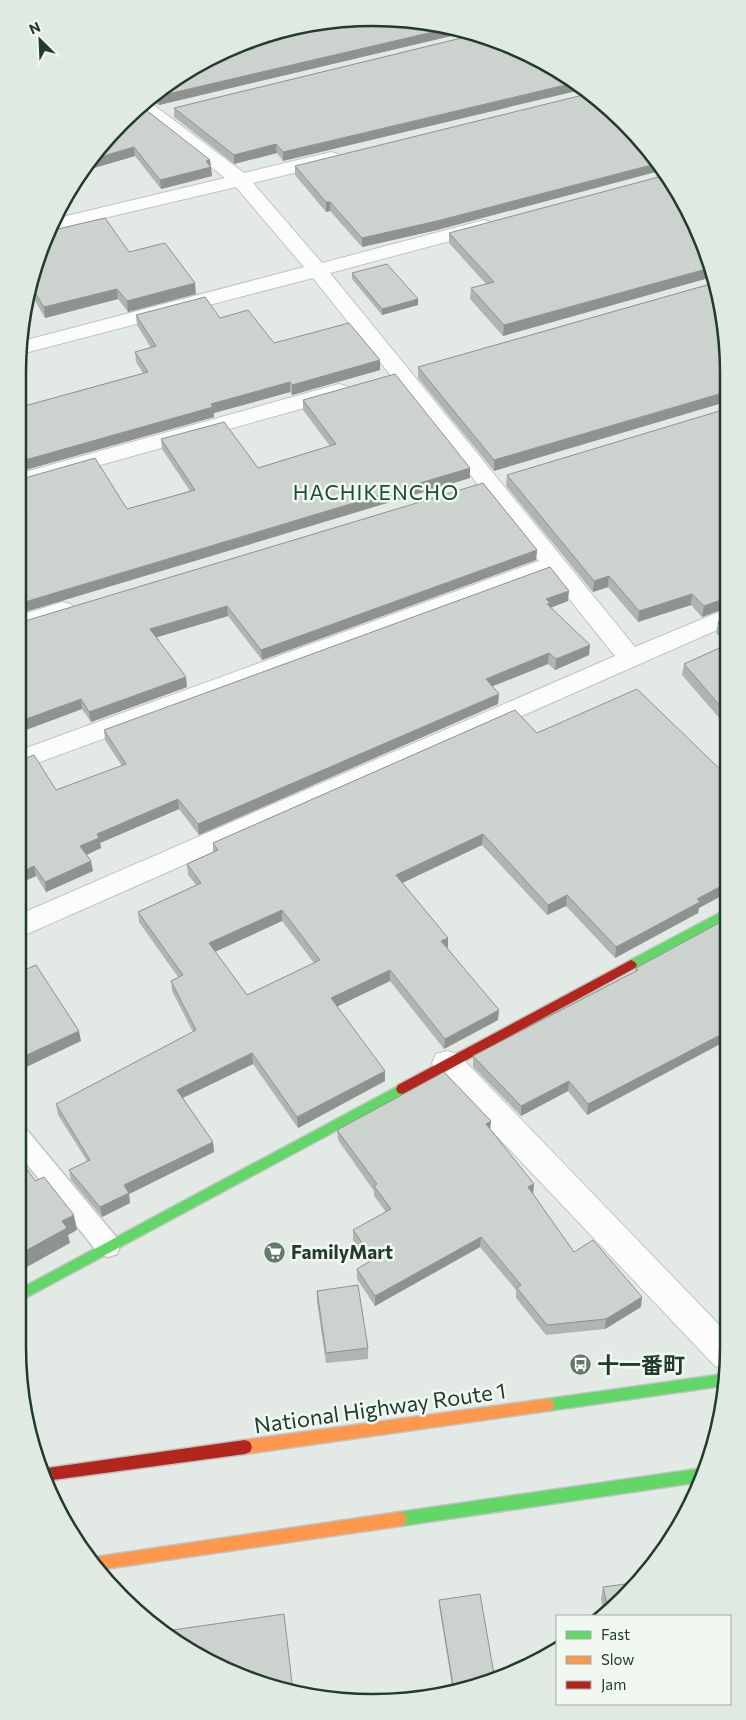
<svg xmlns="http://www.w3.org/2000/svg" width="746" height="1720" font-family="Commissioner,'Noto Sans JP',sans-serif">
<rect width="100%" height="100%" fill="#e3e9e4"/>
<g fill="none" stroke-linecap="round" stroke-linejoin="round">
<defs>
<path id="lane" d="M18 1126 26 1129 117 1238 120 1246 117 1254 108 1257 99 1254 18 1153Z"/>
<path id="street" d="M147 100 244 173 331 152 338 154 341 158 338 162 253 183 322 263 484 220 491 222 494 226 491 230 330 273 635 647 726 609V626L18 938V915L615 656 550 575 18 770V751L539 561 313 278 21 354 23 341 304 267 236 187 49 231 54 219 225 178 138 109Z
M339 384 347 386 350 391 347 396 18 488V474Z
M62 602 71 604 74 610 71 616 18 632V616Z
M447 1051 458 1054 728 1334 725 1369 715 1366 436 1072 432 1063 436 1054Z"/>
<path id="fast" d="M727 909V918L635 968H627L625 965 627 962Z
M402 1084 406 1085 408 1089 406 1093 18 1302V1290Z
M724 1374 722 1386 547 1411 542 1410 540 1405 542 1400 547 1399Z
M704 1468 706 1469 700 1482 400 1526 395 1524 393 1519 395 1514 400 1512Z"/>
<path id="slow" d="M547 1399 552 1400 554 1405 552 1410 547 1411 245 1454 240 1452 238 1447 240 1442 245 1440Z
M400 1512 405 1514 407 1519 405 1524 400 1526 97 1570 89 1558Z"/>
<path id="jam" d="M631 960 635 962 637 965 635 968 406 1093 402 1094 398 1093 396 1089 398 1085Z
M245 1440 250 1442 252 1447 250 1452 245 1454 45 1481 40 1469Z"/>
</defs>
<use href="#lane" stroke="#c0c6c2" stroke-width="3"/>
<use href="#street" stroke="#c0c6c2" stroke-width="2"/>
<use href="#fast" stroke="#bdc5c0" stroke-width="3"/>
<use href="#slow" stroke="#bdc5c0" stroke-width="3"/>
<use href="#jam" stroke="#bdc5c0" stroke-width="3"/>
<use href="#lane" fill="#fbfcfb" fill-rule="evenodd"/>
<use href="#street" fill="#fbfcfb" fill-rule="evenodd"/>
<use href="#fast" fill="#63d668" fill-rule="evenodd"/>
<use href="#slow" fill="#ff974d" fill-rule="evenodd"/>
<use href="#jam" fill="#b3261e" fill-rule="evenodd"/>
</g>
<path fill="#afb5b0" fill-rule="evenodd" d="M420 21 468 32 159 105 148 99 157 91Z
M478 34 283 161 277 153 234 164 174 117V108Z
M106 138 210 160 212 176 161 189 135 156 87 170 85 168Z
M295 166 663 170 437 230 362 247 330 211 326 212 295 175Z
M449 233 701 237 712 277 503 336 470 299 471 288 486 284 449 243Z
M129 252 196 294 128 312 118 299 45 318 31 294 36 258Z
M352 273 418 305 382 315 352 279Z
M714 283 494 471 418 378V367Z
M136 315 220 318 274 343 380 360V370L292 395 290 392 214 413V417L18 472V401L21 407 143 373 136 362 135 352 151 348 137 325Z
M303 400 470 478 18 614 127 509 190 491 162 449 161 439 258 468 330 446 303 410Z
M507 475 726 608 702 617 691 605 638 622 608 587 593 592 506 486Z
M537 550 536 560 262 660 228 616 157 637 187 687 91 722 82 709 19 732 24 747 18 750V625L25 623V621Z
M568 601 551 607 589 655 555 670 548 664 492 686 498 704 199 835 179 809 100 843 101 848 86 855 93 871 46 892 36 876 18 884 56 790 122 766 105 740 104 730Z
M726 617V644L716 633 718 622Z
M726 645 727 727 682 675 684 664Z
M515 710 699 908 698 913 615 958 566 906 547 915 482 845 402 883 498 1020 444 1049 390 981 337 1006 385 1081 298 1128 253 1064 183 1098 213 1142 214 1152 129 1194 130 1203 102 1217 71 1180 69 1170 87 1161 58 1115 56 1104 193 1032 172 991 171 981 178 977 139 922 138 912 196 885 188 875 187 864 213 852V843ZM282 921 314 963 247 995 215 952Z
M727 931 728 1046 725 1047 722 1043 587 1115 568 1091 521 1116 473 1067V1056L635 971 636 968Z
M337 1130H490L534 1184 533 1194 574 1252 641 1307 605 1329 546 1335 516 1298V1290L480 1247 375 1306 357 1279V1269L369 1262 353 1240V1230L386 1212 374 1196V1191L338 1140Z
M728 1153V1168L726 1162Z
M317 1291 368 1348V1359L326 1363 317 1302Z
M640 1582 603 1612 601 1599 603 1587Z
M439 1600 487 1684 453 1692 439 1605Z"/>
<path fill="#8f9390" d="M450 28 468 32 159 105V96Z
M574 83 585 89 283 161V152Z
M276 144 277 153 234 164V155Z
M134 147 135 156 87 170V165L90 160Z
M210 160 212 176 161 189 160 180Z
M659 163 663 170 437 230 362 247V238Z
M326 202H330V211L326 212Z
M710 268 712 277 503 336 504 325Z
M195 283 196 294 128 312 127 301Z
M117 289 118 299 45 318 44 307Z
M418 299V305L382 315V309Z
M380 360V370L292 395V385Z
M290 382V392L214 413V417L18 472V462L211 404Z
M726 392V402L494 471V460Z
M470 468V478L18 614V604Z
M537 550 536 560 262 660 261 650Z
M609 576 608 587 593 592 594 581Z
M569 591 568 601 550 608 546 599Z
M692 594 691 605 638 622 639 611Z
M726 598V608L702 617 704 606Z
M227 606 228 616 151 639 150 629Z
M590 645 589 655 555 670 556 659Z
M549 653 548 664 486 689V679Z
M186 677 187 687 91 722 89 712Z
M499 694 498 704 199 835 198 824Z
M81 699 82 709 18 733V722Z
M22 737 24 747 18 750V739Z
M178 799 179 809 100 843 101 848 82 857 80 846 97 834Z
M483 834 482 845 396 886V875Z
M91 861 93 871 46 892 45 882Z
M34 866 36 876 18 884V874Z
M727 883V893L699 908 698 913 615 958 616 947 697 899Z
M567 895 566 906 547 915 548 905Z
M282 910V921L210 954 209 943Z
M448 938V948L441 941Z
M390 970V981L332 1009 331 998Z
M499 1010 498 1020 444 1049 445 1039Z
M79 1031 81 1041 18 1071V1059Z
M724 1033 722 1043 587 1115 588 1104Z
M728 1037V1046L725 1047Z
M252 1053 253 1064 178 1100 177 1090Z
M385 1071V1081L298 1128 297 1117Z
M569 1081 568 1091 521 1116V1106Z
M491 1121 490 1132 486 1124Z
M213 1142 214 1152 129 1194 130 1203 102 1217 100 1207 124 1185Z
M534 1184 533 1195 528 1187Z
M74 1215 77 1230 68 1235 70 1243 18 1272V1255L62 1221Z
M481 1237 480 1247 375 1306V1296Z
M642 1297 641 1307 605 1329 606 1319Z"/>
<path fill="#ccd2cd" stroke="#8f9390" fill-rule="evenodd" d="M350 18 420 21 450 28 159 96 154 94 157 91 216 54 281 30Z
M478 34 488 36 574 83 283 152 276 144 234 155 174 108Z
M591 93 655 156 659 163 437 221 362 238 330 202H326L295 166Z
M141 106 210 160 206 161 211 167 160 180 134 147 90 160 106 138Z
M666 175 701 237 710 268 504 325 471 288 494 282 449 233Z
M105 218 129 252 165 243 195 283 127 301 117 289 44 307 32 288 36 258 49 231Z
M387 264 418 299 382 309 352 273Z
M714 283 725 326 726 392 494 460 418 367Z
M205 297 220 318 248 310 274 343 349 323 380 360 292 385 290 382 211 404 213 407 18 462V401L21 407 148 372 135 352 156 346 136 315Z
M395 374 470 468 18 604V480L95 458 127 509 195 490 161 439 224 422 258 468 336 444 303 400Z
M726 409V598L704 606 692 594 639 611 609 576 594 581 507 475Z
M483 483 537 550 261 650 227 606 150 629 186 677 89 712 81 699 18 722V625L26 623 25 621Z
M550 567 569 591 546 599 550 603 547 604 590 645 556 659 549 653 486 679 499 694 198 824 178 799 97 834 99 838 80 846 91 861 45 882 34 866 18 874V761L34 755 56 790 126 764 104 730Z
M726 617V631L718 622Z
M726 645 727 714 684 664Z
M637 689 727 776V883L697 899 700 902 616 947 567 895 548 905 483 834 396 875 448 938 441 941 499 1010 445 1039 390 970 331 998 385 1071 297 1117 252 1053 177 1090 213 1142 124 1185 129 1193 100 1207 69 1170 90 1160 56 1104 196 1030 171 981 183 975 138 912 201 883 187 864 218 850 213 843 515 710 537 733ZM282 910 320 960 247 995 209 943Z
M18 730 22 737 18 739Z
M719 923 727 931 728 1036 724 1033 588 1104 569 1081 521 1106 473 1056 638 970 636 968Z
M36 965 79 1031 18 1059V973Z
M444 1072 491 1121 486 1124 534 1184 528 1187 574 1252 593 1240 642 1297 606 1319 547 1325 517 1288 521 1285 481 1237 375 1296 357 1269 374 1259 353 1230 391 1209 374 1186 377 1184 337 1130Z
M18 1156 35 1181 44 1177 74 1215 62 1221 67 1228 18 1255Z
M358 1285 368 1348 326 1353 317 1291Z
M640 1582 608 1608 603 1587Z
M480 1594 495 1680 487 1684 454 1691 439 1600Z
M284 1614 293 1692 196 1655 166 1631Z"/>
<defs>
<symbol id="supermarket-disc" viewBox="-11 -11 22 22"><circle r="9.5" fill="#65796d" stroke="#f1f8f2"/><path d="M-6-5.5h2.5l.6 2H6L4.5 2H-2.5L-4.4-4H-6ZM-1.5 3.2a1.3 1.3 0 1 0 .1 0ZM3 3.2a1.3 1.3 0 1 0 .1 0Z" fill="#fff"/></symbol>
<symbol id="bus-disc" viewBox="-11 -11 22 22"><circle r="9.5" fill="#65796d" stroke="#f1f8f2"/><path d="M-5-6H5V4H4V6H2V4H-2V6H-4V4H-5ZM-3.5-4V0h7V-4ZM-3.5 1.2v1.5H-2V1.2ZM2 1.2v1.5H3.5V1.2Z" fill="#fff"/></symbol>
</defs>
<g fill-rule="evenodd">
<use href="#supermarket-disc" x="262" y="1240" width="25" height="25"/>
<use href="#bus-disc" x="568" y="1352" width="25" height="25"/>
</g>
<g text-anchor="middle" stroke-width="5" stroke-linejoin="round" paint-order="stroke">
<g font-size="19" font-weight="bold" fill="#213c2d" stroke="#f1f8f2" text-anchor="start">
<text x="291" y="1259">FamilyMart</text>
</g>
<g font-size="21" letter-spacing="1" fill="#1d4e34" stroke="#f1f8f2">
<text x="376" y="500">HACHIKENCHO</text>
</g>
<g font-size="22" font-weight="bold" fill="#213c2d" stroke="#f1f8f2" text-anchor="start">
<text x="597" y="1373">十一番町</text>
</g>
<g font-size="22" fill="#213c2d" stroke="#f1f8f2">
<text transform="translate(380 1408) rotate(-8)" y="8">National Highway Route 1</text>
</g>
</g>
<path d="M0 0H746V1720H0ZM373 26H373A347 347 0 0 1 720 373V1347A347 347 0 0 1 373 1694H373A347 347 0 0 1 26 1347V373A347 347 0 0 1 373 26Z" fill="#e0e9e2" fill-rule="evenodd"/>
<path fill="none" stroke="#213c2d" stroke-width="2.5" d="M373 26H373A347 347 0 0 1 720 373V1347A347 347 0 0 1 373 1694H373A347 347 0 0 1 26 1347V373A347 347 0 0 1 373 26Z"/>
<rect x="556" y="1615" width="175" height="90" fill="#f1f8f2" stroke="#9eada3"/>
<rect x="566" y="1631" width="25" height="8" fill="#63d668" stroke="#9eada3"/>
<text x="601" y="1640" font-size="15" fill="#213c2d">Fast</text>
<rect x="566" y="1656" width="25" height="8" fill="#ff974d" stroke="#9eada3"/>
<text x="601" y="1665" font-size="15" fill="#213c2d">Slow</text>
<rect x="566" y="1681" width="25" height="8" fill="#b3261e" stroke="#9eada3"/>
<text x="601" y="1690" font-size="15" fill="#213c2d">Jam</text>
<g transform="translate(40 40) rotate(336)" stroke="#f1f8f2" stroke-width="4" paint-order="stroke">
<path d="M0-4L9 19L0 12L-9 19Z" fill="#213c2d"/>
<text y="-8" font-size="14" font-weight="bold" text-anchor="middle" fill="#213c2d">N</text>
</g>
</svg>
